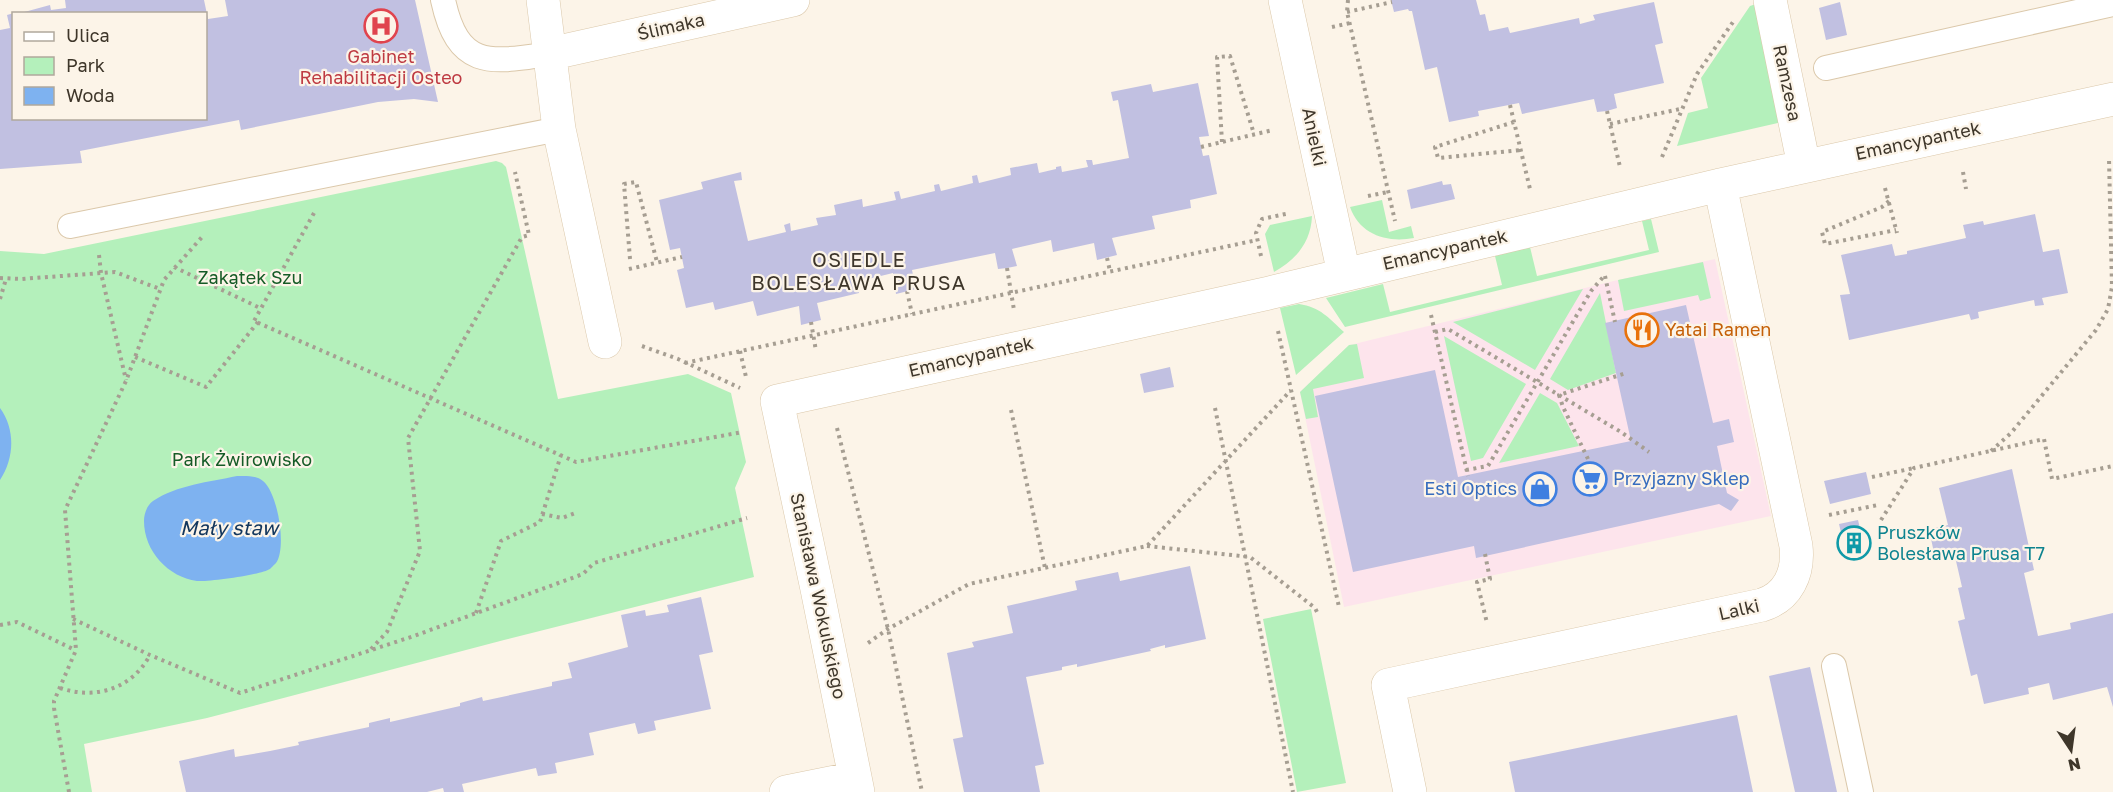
<svg xmlns="http://www.w3.org/2000/svg" width="2113" height="792" font-family="'Golos Text',sans-serif">
<rect width="100%" height="100%" fill="#fcf4e8"/>
<path fill="#fde4ec" d="M1715 259 1771 516 1344 607 1300 392 1350 345 1618 280Z"/>
<path fill="#b4f0bb" d="M1756 4 1782 122 1677 146 1688 113 1708 108 1701 78 1750 6Z
M496 161 502 163 506 167 558 399 688 374 731 393 746 462 735 488 754 577 504 640 207 718 84 744 92 792H0V251L44 254Z
M1382 200 1389 232 1411 226 1414 238C1387 243 1360 235 1350 207Z
M1312 216C1311 242 1296 260 1274 272L1265 234 1270 225Z
M1651 219 1659 252 1345 327 1326 298 1383 284 1390 312 1502 285 1495 256 1530 247 1537 276 1649 250 1642 221Z
M1703 262 1711 298 1700 301 1698 295 1624 311 1618 280Z
M1583 289 1535 370 1453 322Z
M1600 293 1616 373 1568 390 1550 379Z
M1299 304C1320 307 1329 318 1344 332L1296 375 1280 308Z
M1444 336 1526 384 1483 458 1471 461Z
M1357 344 1364 378 1313 389 1318 417 1306 419 1300 392 1349 345Z
M1540 393 1557 403 1579 446 1499 463Z
M1311 609 1346 783 1297 792 1263 619Z"/>
<path fill="#7eb2f0" d="M0 408C16 430 14 459 0 480Z
M237 476C245 476 256 475 263 481 278 493 287 548 276 563 275 564 271 568 270 569 260 575 209 582 197 581 168 577 144 551 144 521 144 514 147 505 153 501 177 485 209 482 237 476Z"/>
<path fill="#c1c0e1" d="M65 0H204L208 19 228 16 225 0H415L438 102 414 99 378 102 241 130 239 120 80 151 82 163 0 169V30L10 28 7 15 14 13V118H206V14H17L50 5 51 10 66 8Z
M1391 0H1476L1480 15 1485 14 1489 31 1508 27 1510 33 1579 18 1580 24 1595 20 1593 15 1654 2 1663 43 1655 45 1664 83 1614 94 1617 108 1607 111 1597 112 1594 99 1522 114 1519 103 1478 111 1479 116 1449 122 1437 67 1425 70 1412 11H1409L1408 9 1394 12Z
M1840 2 1847 35 1826 40 1819 8Z
M1198 83 1209 136 1199 137 1203 156 1209 155 1217 194 1190 200 1191 208 1152 216 1155 229 1112 238 1117 255 1097 260 1094 243 1053 252 1051 240 1012 249 1017 266 1007 268 998 269 995 253 912 270 916 289 896 294 893 273 856 282 859 293 817 303 821 320 801 325 799 306 757 316 753 301 715 310 713 302 686 308 677 270 684 268 680 248 670 250 659 200 703 189 701 182 741 172 742 180 734 181 748 241 786 232 784 225 790 223 791 231 818 225 816 218 836 215 834 205 862 199 863 207 896 200 894 192 899 191 901 199 935 191 934 185 939 184 941 191 973 183 972 176 977 175 979 183 1011 175 1010 168 1037 163 1039 173 1056 169V167L1061 166 1062 172 1088 167 1086 160H1092L1093 165 1129 158 1118 100 1113 101 1111 92 1151 84 1153 92Z
M1442 181 1443 185 1451 184 1455 199 1411 209 1407 190Z
M2035 214 2043 252 2059 249 2068 293 2042 298 2044 305 2035 306 2034 300 1978 312 1979 318 1971 320 1969 314 1849 340 1840 295 1850 294 1841 255 1892 244 1895 256 1907 254V251L1966 238 1963 225 1983 221 1984 225Z
M1686 305 1713 423 1729 419 1734 442 1717 446 1727 493 1739 500 1731 511 1719 504 1476 558 1474 546 1353 572 1315 396 1435 370 1458 477 1631 441 1605 323Z
M1170 367 1174 387 1144 393 1140 374Z
M2012 469 2034 570 2024 573 2038 636 2071 629 2070 623 2113 613V707L2107 687 2053 700 2049 683 2028 688 2029 694 1984 704 1977 674 1971 676 1958 621 1965 619 1958 588 1962 587 1953 548 1934 553 1929 529 1948 525 1939 488Z
M1866 472 1871 494 1830 504 1824 481Z
M1858 520 1866 553 1847 558 1839 524Z
M1190 566 1206 639 1165 648V645L1150 649 1151 651 1077 667V664L1062 667V670L1026 677 1044 764 1035 766 1040 792H964L953 739 963 737 947 653 974 647 972 642 1013 633 1007 606 1077 590 1075 581 1118 572 1120 581Z
M701 597 713 652 699 655 711 709 654 721 656 730 638 734 635 723 589 733 594 755 555 763 557 773 538 776 536 768 462 784 464 792H444L443 788 427 792H186L179 761 234 749 235 757 270 751 299 745 298 742 369 727V723L390 718V722L460 706V703L482 697 483 701 552 686V682L572 678 568 663 628 647 621 615 645 610 646 616 669 612 667 605Z
M1810 667 1837 792H1795L1769 676Z
M1737 715 1753 792H1515L1509 762Z"/>
<g fill="none" stroke-linecap="round" stroke-linejoin="round">
<defs>
<path id="service" d="M443 0C458 69 489 63 549 54
M1826 68 2113 4
M70 226 559 129
M1834 666 1861 792"/>
<path id="minor" d="M543 0 559 129 605 342
M1285 0 1344 274
M1770 0 1804 166
M549 54 793 0
M786 792 855 778
M858 792 817 589 777 401 1269 293 1720 185 2113 99
M1410 792 1388 685 1762 605C1788 597 1799 573 1796 546L1720 185"/>
</defs>
<use href="#service" stroke="#dbc8aa" stroke-width="26"/>
<use href="#minor" stroke="#dbc8aa" stroke-width="34"/>
<path stroke="#a69e92" stroke-width="4" stroke-dasharray="3 4.5" stroke-linecap="butt" d="M1348 0 1347 12 1395 221
M1347 12 1392 2
M1332 27 1350 23
M1510 105 1530 189
M1607 111 1620 167
M1514 122 1435 147 1438 158 1521 150
M1610 124 1680 109
M1222 142 1217 57 1230 56 1254 134
M1201 147 1273 130
M1662 157 1697 74 1733 22
M1963 172 1966 189
M1885 188 1897 233
M1368 196 1388 192
M1889 201 1882 207 1822 232 1825 244 1896 230
M314 213 254 321 576 462 743 432
M99 255 101 273 126 380
M1261 256 1256 233 1262 219 1290 213
M1107 258 1110 271
M630 259 624 184 636 182 657 262
M174 267 260 308
M1007 268 1014 310
M629 269 682 257
M1605 276 1615 322
M0 278 21 279 115 272 160 289
M907 291 912 314
M0 299 6 279
M1431 315 1468 476
M811 322 816 351
M1278 331 1339 607
M1435 332 1448 329 1621 432 1649 452
M642 346 678 359 740 388
M740 351 746 377
M135 357 206 387 258 322
M685 363 1257 240
M1215 408 1293 792
M1011 410 1045 568
M837 428 888 629 922 792
M1991 451 2011 433 2096 330 2108 309 2112 287 2109 159
M1588 459 1563 407 1559 395 1626 373
M1466 470 1488 466 1591 291 1605 275
M1872 477 1914 468
M542 514 562 518 578 512
M1829 515 1878 505
M1881 520 1914 468 2044 439 2052 479 2113 466
M1147 546 1250 557 1315 608 1318 614
M1485 554 1490 579 1477 582 1487 623
M476 613 501 541 540 522 561 455
M73 619 150 655 240 693 414 636 583 574 594 563 747 518
M0 625 17 622 75 650
M868 643 888 629 969 584 1147 546 1291 390
M371 649 387 632 420 551 408 438 522 237 529 235 515 172
M60 688C95 700 132 689 150 655
M69 792 54 708V701L76 650 65 510 126 381 164 280 202 237"/>
<use href="#service" stroke="#fff" stroke-width="24"/>
<use href="#minor" stroke="#fff" stroke-width="33"/>
</g>
<defs>
<symbol id="hospital-ring" viewBox="-11 -11 22 22"><circle r="9.5" fill="#fcf4e8" stroke="#e0444e" stroke-width="1.5"/><path d="M-5-5h3v3.5h4V-5h3V5h-3V1.5h-4V5h-3Z" fill="#e0444e"/></symbol>
<symbol id="restaurant-ring" viewBox="-11 -11 22 22"><circle r="9.5" fill="#fcf4e8" stroke="#e8710a" stroke-width="1.5"/><path d="M-5-6h1v4h1v-4h1v4h1v-4h1v5L-1.5 .5V6h-2V.5L-5-1ZM5-6V6H3V1.5H1.5Q1.5-4 5-6Z" fill="#e8710a"/></symbol>
<symbol id="supermarket-ring" viewBox="-11 -11 22 22"><circle r="9.5" fill="#fcf4e8" stroke="#3f7fe0" stroke-width="1.5"/><path d="M-6-5.5h2.5l.6 2H6L4.5 2H-2.5L-4.4-4H-6ZM-1.5 3.2a1.3 1.3 0 1 0 .1 0ZM3 3.2a1.3 1.3 0 1 0 .1 0Z" fill="#3f7fe0"/></symbol>
<symbol id="shop-ring" viewBox="-11 -11 22 22"><circle r="9.5" fill="#fcf4e8" stroke="#3f7fe0" stroke-width="1.5"/><path d="M-5-2.5h2.3a2.7 3.5 0 0 1 5.4 0H5L5.5 6h-11ZM-1.5-2.5h3a1.5 2.3 0 0 0-3 0Z" fill="#3f7fe0"/></symbol>
<symbol id="building-ring" viewBox="-11 -11 22 22"><circle r="9.5" fill="#fcf4e8" stroke="#0f9aa8" stroke-width="1.5"/><path d="M-4-6H4V6H1V3H-1V6H-4ZM-2.5-4.3h1.7v1.8h-1.7ZM.8-4.3h1.7v1.8H.8ZM-2.5-1h1.7V.8h-1.7ZM.8-1h1.7V.8H.8Z" fill="#0f9aa8"/></symbol>
</defs>
<g fill-rule="evenodd">
<use href="#hospital-ring" x="362" y="7" width="38" height="38"/>
<use href="#restaurant-ring" x="1623" y="311" width="38" height="38"/>
<use href="#supermarket-ring" x="1571" y="460" width="38" height="38"/>
<use href="#shop-ring" x="1521" y="470" width="38" height="38"/>
<use href="#building-ring" x="1835" y="524" width="38" height="38"/>
</g>
<g text-anchor="middle" stroke-width="4.5" stroke-linejoin="round" paint-order="stroke">
<g font-size="18" fill="#3e362a" stroke="#fcf4e8">
<text transform="translate(671 27) rotate(-13)" y="6">Ślimaka</text>
<text transform="translate(1787 83) rotate(78)" y="6">Ramzesa</text>
<text transform="translate(1314 137) rotate(78)" y="6">Anielki</text>
<text transform="translate(1918 141) rotate(-12)" y="6">Emancypantek</text>
<text transform="translate(1445 250) rotate(-13)" y="6">Emancypantek</text>
<text transform="translate(971 357) rotate(-13)" y="6">Emancypantek</text>
<text transform="translate(818 596) rotate(78)" y="6">Stanisława Wokulskiego</text>
<text transform="translate(1739 610) rotate(-13)" y="6">Lalki</text>
</g>
<g font-size="18" fill="#be3a42" stroke="#fcf4e8">
<text x="381" y="63">Gabinet<tspan x="381" dy="21">Rehabilitacji Osteo</tspan></text>
</g>
<g font-size="18" fill="#155b26" stroke="#fcf4e8">
<text x="250" y="284">Zakątek Szu</text>
<text x="242" y="466">Park Żwirowisko</text>
</g>
<g font-size="18" fill="#c56008" stroke="#fcf4e8" text-anchor="start">
<text x="1665" y="336">Yatai Ramen</text>
</g>
<g font-size="18" fill="#366cbe" stroke="#fcf4e8" text-anchor="start">
<text x="1613" y="485">Przyjazny Sklep</text>
<text x="1517" y="495" text-anchor="end">Esti Optics</text>
</g>
<g font-size="18" fill="#0d838f" stroke="#fcf4e8" text-anchor="start">
<text x="1877" y="539">Pruszków<tspan x="1877" dy="21">Bolesława Prusa T7</tspan></text>
</g>
<g font-size="20" letter-spacing="1.5" fill="#3e362a" stroke="#fcf4e8">
<text x="859" y="267">OSIEDLE<tspan x="859" dy="23">BOLESŁAWA PRUSA</tspan></text>
</g>
<g font-size="20" font-style="italic" fill="#12365d" stroke="#fcf4e8">
<text x="229" y="535">Mały staw</text>
</g>
</g>
<rect x="12" y="12" width="195" height="108" fill="#fcf4e8" stroke="#b0a89c" stroke-width="1.5"/>
<rect x="24" y="32" width="30" height="9" fill="#ffffff" stroke="#b0a89c" stroke-width="1.5"/>
<text x="66" y="42" font-size="18" fill="#3e362a">Ulica</text>
<rect x="24" y="57" width="30" height="18" fill="#b4f0bb" stroke="#b0a89c" stroke-width="1.5"/>
<text x="66" y="72" font-size="18" fill="#3e362a">Park</text>
<rect x="24" y="87" width="30" height="18" fill="#7eb2f0" stroke="#b0a89c" stroke-width="1.5"/>
<text x="66" y="102" font-size="18" fill="#3e362a">Woda</text>
<g transform="translate(2071 750) rotate(167)" stroke="#fcf4e8" stroke-width="4.5" paint-order="stroke">
<path d="M0-4.5L10 22L0 15L-10 22Z" fill="#3e362a"/>
<text y="-9" font-size="16" font-weight="bold" text-anchor="middle" fill="#3e362a">N</text>
</g>
</svg>
